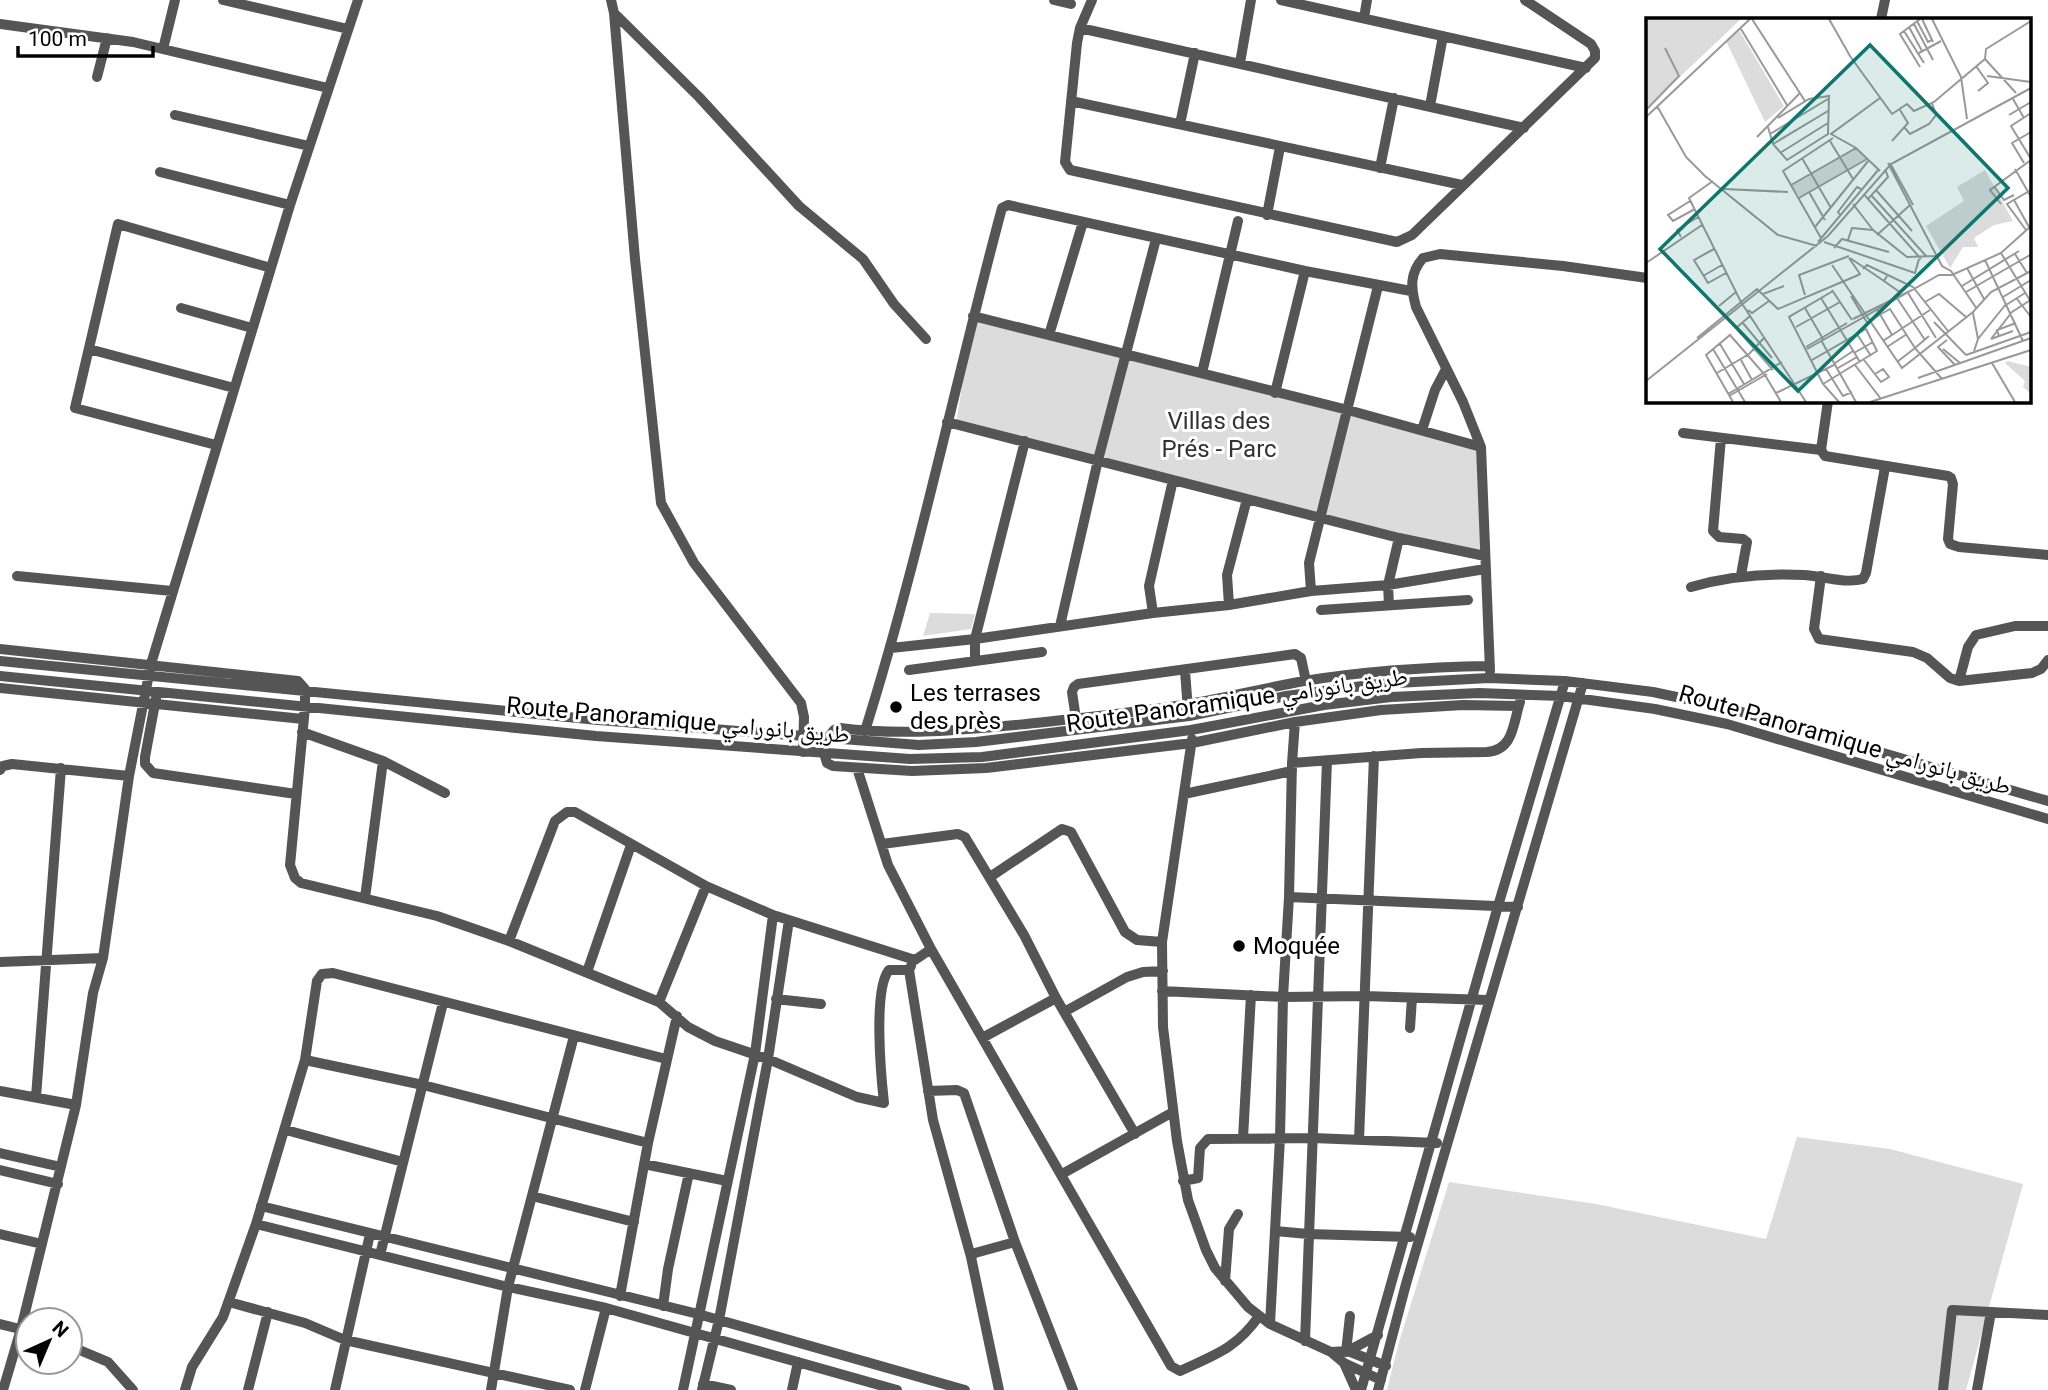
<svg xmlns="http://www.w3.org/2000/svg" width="2048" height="1390" font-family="Roboto,'Noto Naskh Arabic',sans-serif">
<rect width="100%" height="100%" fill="#fff"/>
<path fill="#dcdcdc" d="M973 316 1481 447 1485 556 956 424Z
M930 613 975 614 971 629 923 636Z
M1797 1137 1890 1149 2023 1184 1966 1390H1387L1399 1342 1449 1182 1596 1204 1766 1239Z"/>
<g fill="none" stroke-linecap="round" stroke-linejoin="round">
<path stroke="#555" stroke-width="10" d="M223 0 348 29
M611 0 614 13 635 259 661 503 694 563 801 703 804 717 803 752
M1054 0 1071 4
M1092 0 1080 28 1077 43 1065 162 1070 170 1397 242 1412 235 1595 58V51L1591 44 1525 0
M1281 0 1586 68
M614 13 699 97 799 206 863 259 894 304 926 339
M1364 18 1367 0
M1881 19 1885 0
M0 24 133 42 328 88
M1080 28 1524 128
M163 49 175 0
M1240 63 1251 0
M97 77 107 38
M1071 101 1462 185
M1430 106 1443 36
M175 115 309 146
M1180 124 1195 53
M1380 168 1394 98
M160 172 290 205
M1267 215 1280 147
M181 308 252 328
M973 316 1348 410 1481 447
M1049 335 1083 222
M89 349 234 388
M1202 373 1238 221
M1275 393 1305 271
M1828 401 1821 450 1825 456 1948 476 1951 478 1953 484 1948 539 1950 544 1959 547 2048 555
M947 422 1399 538 1485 556
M1422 430 1435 390 1446 369
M1683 433 1821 450
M1721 438 1713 531 1719 537 1743 539 1747 542 1741 575
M216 445 75 408 118 224 271 268
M17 576 172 591
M1821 576 1814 629 1819 639 1913 652 1927 658 1950 678 1959 681 2032 673 2041 669 2048 660
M1691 587C1729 576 1764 573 1804 575 1821 576 1846 584 1863 579L1866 573 1885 467
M1311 591 1309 563 1378 286
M1229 605 1227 575 1247 499
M1389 605 1388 585 1399 538
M1321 610 1468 600
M1153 613 1149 586 1173 480
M1060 626 1098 460 1156 239
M891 648 975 639 1153 613 1229 605 1311 591 1388 585 1485 569
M0 649 298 681 305 689V707L290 865 295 878 301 883 437 916 509 941 659 1002 688 1027 715 1041 768 1059 857 1097 884 1103C881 1076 873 989 889 970H909
M0 661 598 720 919 745 976 742 1189 716 1286 696 1378 684 1489 678 1565 681 1653 692 1728 708 2048 801
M975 661V639L1025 441
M909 670 1042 652
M1185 671 1188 710
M1490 671 1481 447 1463 402 1416 307C1411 288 1409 274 1423 258L1440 254 1563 266 1647 278
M0 676 596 736 910 759 982 757 1191 730 1324 705 1391 697 1479 693 1561 696 1655 709 1727 724 2048 819
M1959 681 1968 647 1976 635 2015 626H2048
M0 688 303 719
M156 698 145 757V764L153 773 296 794
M1076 719 1072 692 1074 687 1078 684 1295 654 1301 658 1306 681
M1295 722 1292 763 1421 753 1487 752C1514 750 1513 723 1520 702
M865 731C919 559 955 382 1002 208L1008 205 1305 271 1411 291
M302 732 383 761 445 793
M827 739 834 730 840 728C903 736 963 730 1026 724 1080 718 1135 713 1189 704 1228 697 1266 688 1304 681 1365 671 1428 667 1490 666
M824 753 827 763 833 766 912 771 986 768 1192 743 1295 722 1381 710 1463 705 1518 706
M857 768 888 865 931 949 1171 1366 1180 1371C1214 1355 1236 1349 1259 1316
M0 770 3 766 12 764 129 776
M1184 794 1292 771
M882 844 958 834 965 837 1024 935 1056 998 1135 1134
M990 877 1062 829 1071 832 1125 932 1137 940 1162 942 1163 1027 1177 1141 1188 1200 1206 1250 1215 1268 1248 1307 1270 1324 1331 1352 1344 1363 1356 1390
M1289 897 1518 907
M365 898 383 761
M509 941 555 821 567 812H575L706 886 773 915 915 960 931 949
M1162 942 1192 739
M0 962 103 958
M911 966 909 970 933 1120 971 1257
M587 972 631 845
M1162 991 1283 997 1364 996 1488 1000
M776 999 821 1004
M659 1002 706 886
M1064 1012 1127 977 1143 972 1163 971
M1410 1028 1412 998
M984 1037 1056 998
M305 1060 423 1085 648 1143
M0 1091 76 1105
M928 1091 957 1090 964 1093 1015 1242 1073 1390
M36 1097 61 768
M286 1130 403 1162
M1243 1138 1251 995
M1359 1140 1374 756
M0 1153 61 1167
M644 1164 727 1181
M0 1170 58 1184
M1062 1174 1173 1112
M1183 1181 1198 1178 1200 1148 1208 1139 1313 1138 1437 1143
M532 1196 634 1222
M261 1206 698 1314 965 1390
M256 1224 508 1287 606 1308 897 1390
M1275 1231 1308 1234 1410 1237
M0 1234 42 1244
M380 1255 443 1003
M1225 1281 1229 1229 1238 1214
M620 1296 648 1143 677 1016
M229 1302 305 1323 345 1340 570 1390
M663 1306 668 1269 689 1173
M0 1324 28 1331
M1270 1324 1280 1138 1283 997 1289 897 1292 763
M1305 1341 1327 761
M70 1346 108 1362 133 1390
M1348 1351 1386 1366
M1331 1352 1348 1351 1378 1335
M1346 1352 1350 1316
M1344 1363 1381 1380
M703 1384 731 1390
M3 1390 21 1329 76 1105 93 993 103 958 129 776 151 664 290 205 358 0
M185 1390 192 1367 223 1317 256 1224 305 1060 317 981 322 974 333 973 666 1059
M248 1390 268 1312
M335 1390 370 1234
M491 1390 508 1287 574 1036
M585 1390 606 1308
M683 1390 755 1054 773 915
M702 1390 719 1320 768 1059 789 920
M792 1390 798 1362
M999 1390 971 1257 975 1253 1015 1242
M1361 1390 1498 906 1565 681
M1378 1390 1406 1284 1583 683
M1943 1390 1952 1310 2048 1315
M1977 1390 1991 1312"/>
</g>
<g fill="#000" stroke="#fff" stroke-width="2.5">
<circle cx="896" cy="707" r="7"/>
<circle cx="1239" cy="946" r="7"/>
</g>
<g text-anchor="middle" stroke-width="6" stroke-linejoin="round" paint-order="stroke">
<g font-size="24" fill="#333" stroke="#fff">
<text x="1219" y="429">Villas des<tspan x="1219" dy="28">Prés - Parc</tspan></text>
</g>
<g font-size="24" fill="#000" stroke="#fff" text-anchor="start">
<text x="910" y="701">Les terrases<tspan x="910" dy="28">des près</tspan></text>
<text x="1253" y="954">Moquée</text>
</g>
<g font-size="24" fill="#000" stroke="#fff">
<text transform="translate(1237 700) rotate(-8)" y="8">Route Panoramique طريق بانورامي</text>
<text transform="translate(678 720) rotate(5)" y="8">Route Panoramique طريق بانورامي</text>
<text transform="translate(1845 740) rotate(16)" y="8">Route Panoramique طريق بانورامي</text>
</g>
</g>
<g transform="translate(1646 18)">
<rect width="385" height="385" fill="#fff"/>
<path d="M0 1H95L0 91ZM93 12 138 88 119 104 80 23ZM210 130 221 140 154 179 145 167ZM339 152 367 203 348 207 328 220 332 229H317L304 250 280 208 318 183 311 169ZM362 343 385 349V376L377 369 379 363 359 345Z" fill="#dcdcdc"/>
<path fill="none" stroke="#999" stroke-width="2" d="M106 1 159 83M183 1 204 38 246 96 261 86 268 93 288 84 339 41 370 75M274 1 254 16 274 49M276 1 287 24M286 1 315 59 321 101M271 3 282 24 286 22M268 6 287 42M263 9 276 33M95 11 141 87M258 13 278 45M273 35 295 23M339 41 340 31 385 3M330 48 342 65 332 73M341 58 385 64M234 80 185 116 210 130 234 153M367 81 378 100M11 88 40 139 59 158 132 217 171 228M0 92 33 58 19 30M385 95 365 108 385 141M363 97 385 84M0 99 104 1M122 109 127 126 141 142 182 116 183 78 163 81 132 100M258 109 264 116 283 106 290 97 286 85M124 116 182 81M111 119 154 75M184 123 207 161M246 123 262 105 254 92M127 126 182 93M134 135 182 105M156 140 185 190M242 145 296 248 305 253 331 291M244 145 267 187M378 145 366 125 385 114M369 151 385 179M67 163 43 180 95 284 160 384M145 167 210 130M348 168 358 182 368 177M78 171 142 174M230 172 266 213M163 174 179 202M218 176 222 181 242 159 239 151M225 177 280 238M153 180 221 141M222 181 275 241M368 182 383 209M44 183 22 197 27 203 49 191M207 186 227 212M355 186 344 172 385 142M195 198 192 194 211 169 215 171M169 209 223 142M380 212 361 186 385 172M231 217 264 187M35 219 31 212 52 199M175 220 137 153 187 120M202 222 206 210 227 212 261 239 290 238M172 224 233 151M178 224 269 255 273 241M188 230 196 221 243 234M68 231 48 242 62 265 80 255M355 235 385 284M369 236 381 255M204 240 238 263M339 242 377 323M0 245 56 207M186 247 256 350 327 294 345 274 385 253M321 250 338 281M217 251 221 247 267 269 302 313M57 258 76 247M241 258 238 263 255 275M316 268 373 233M186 272 206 302M187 273 143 299 177 366 193 384M320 274 384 237M262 275 290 320M117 276 138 268M159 277 153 257 203 238M205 278 222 306M357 279 385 262M175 280 214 344M251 280 279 322M371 281 385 299M279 284 293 276 320 299M360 287 379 275M73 288 90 274M159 290 177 321M231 291 246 317 237 323M102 292 106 295 123 283M327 295 332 321M104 298 90 310 127 352M207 301 266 272M223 303 244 291 269 330 283 318M96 304 126 340M288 304 320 337M150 309 194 284M211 316 225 338M246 317 284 292M353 318 351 312 370 305M51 320 111 271 132 291 210 258 214 256 203 240M345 321 366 294 383 283M345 321 367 313M175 322 210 384M301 322 292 329 309 347M74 326 98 366M160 329 201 305M241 329 261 316M67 331 99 384M161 331 293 257H306L355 235 385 208M297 331 314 345M328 333 332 321 360 286M208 335 227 324M320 337 385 314M95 342 106 362M166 342 220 311 231 333 177 366M218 342 235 364 243 359 237 351 229 356M251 344 269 330 296 361M189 345 207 333M346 345 369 384M209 347 235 381M192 350 211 339M180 351 197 378 206 374M71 355 103 336 119 319M272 360 385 320M0 363 182 218 245 146 385 70M130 375 190 346M82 376 136 344M83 378 121 356M87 384 60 337 84 317 119 357 135 384M224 384 385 332"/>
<path fill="#0f766e" fill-opacity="0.15" stroke="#0f766e" stroke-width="3.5" d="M224 27 362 170 152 373 14 231Z"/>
<rect width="385" height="385" fill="none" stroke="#000" stroke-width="3.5"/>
</g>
<g transform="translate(49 1341) rotate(44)"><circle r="33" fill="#ffffff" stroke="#999999" stroke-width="2"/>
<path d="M0-5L12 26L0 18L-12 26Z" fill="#000000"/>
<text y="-10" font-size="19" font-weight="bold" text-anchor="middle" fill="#000000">N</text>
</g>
<path d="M18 46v10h135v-10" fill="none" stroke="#000000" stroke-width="3.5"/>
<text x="28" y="46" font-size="21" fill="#000000" stroke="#ffffff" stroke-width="5" paint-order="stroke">100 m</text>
</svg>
